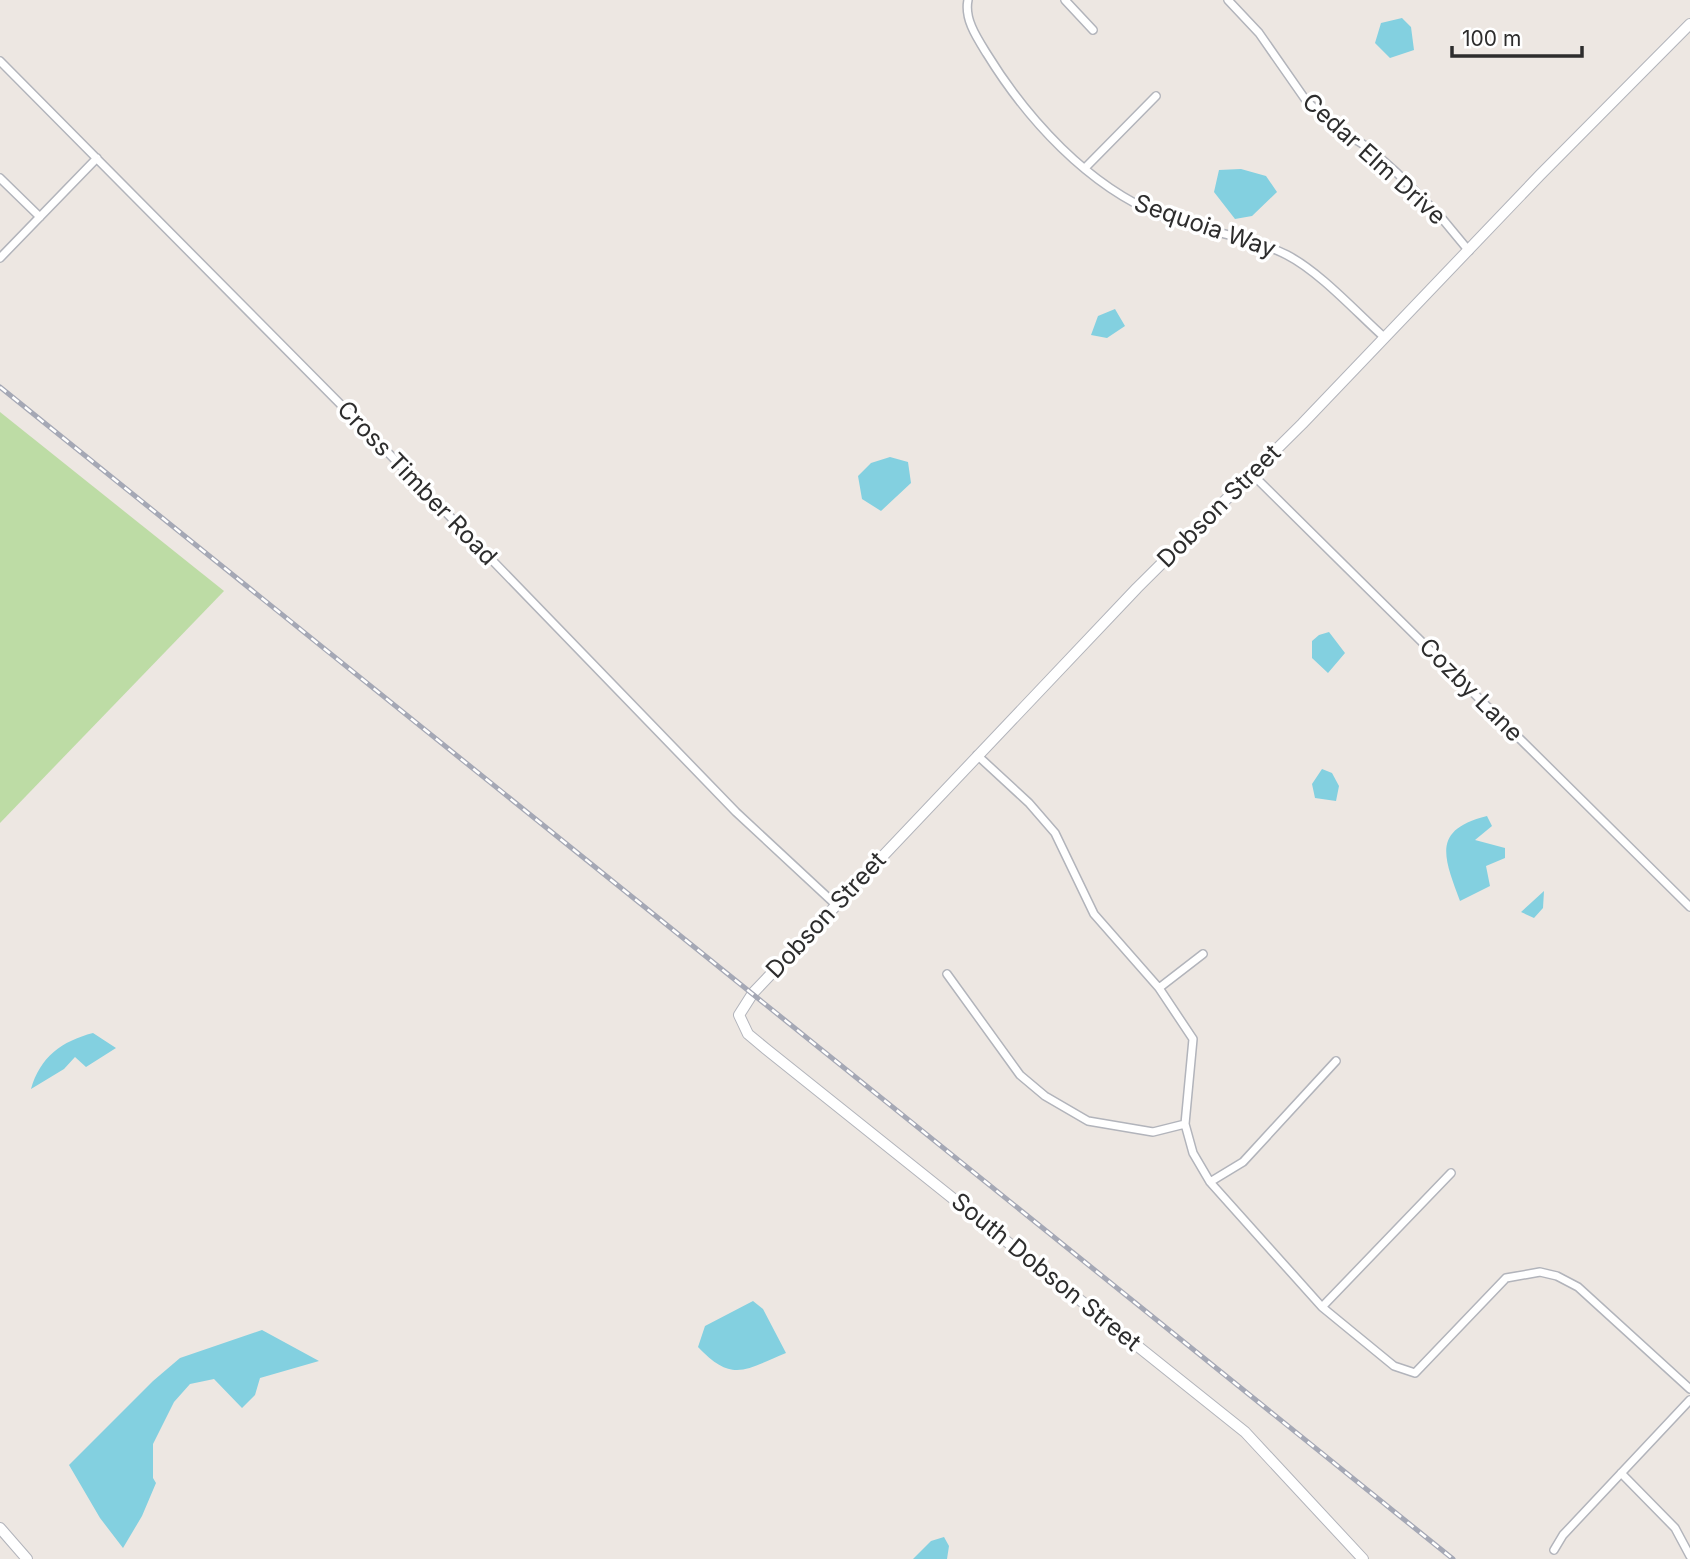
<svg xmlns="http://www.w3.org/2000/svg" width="1690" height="1559" font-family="Inter,sans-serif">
<rect width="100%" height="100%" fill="#ede7e2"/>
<path fill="#bddca5" d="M0 412 224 591 0 823Z"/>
<path fill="#83d0e0" d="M1402 18 1411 27 1414 50 1390 58 1375 43 1381 23Z
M1241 169 1266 176 1277 192 1252 216 1235 219 1214 192 1219 170Z
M1115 309 1125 326 1107 338 1091 335 1098 316Z
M890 457 908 462 911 483 881 511 862 499 858 476 871 463Z
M1329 632 1345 653 1328 673 1312 658V641L1319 635Z
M1322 769 1332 773 1339 786 1336 801 1315 798 1312 784Z
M1487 816 1492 826 1475 840 1505 848V858L1486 866 1490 886 1460 901C1444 857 1431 830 1487 816Z
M1544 891 1543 908 1534 918 1521 912Z
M93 1033 116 1048 86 1067 75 1057 64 1069 31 1089C40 1057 62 1041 93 1033Z
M753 1301 763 1309 786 1353C745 1370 732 1383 698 1347L705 1326Z
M262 1330 319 1361 260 1378 255 1395 242 1408 214 1379 190 1384 174 1402 153 1444V1478L156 1483 142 1516 123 1548 100 1518 69 1465 153 1381 180 1358Z
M944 1537 949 1546 947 1559H913L931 1541Z"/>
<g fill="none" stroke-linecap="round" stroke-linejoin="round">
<defs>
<path id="street" d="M968 0C964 19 977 38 987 54 1027 119 1088 186 1160 215 1201 232 1245 234 1287 255 1320 272 1356 312 1385 338
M1065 0 1093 30
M1228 0 1259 33 1305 99 1329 123 1369 148 1396 172 1440 216 1469 251
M0 61 369 433 736 812 835 904
M1085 168 1156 96
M0 178 40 217
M0 258 97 158
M1251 473 1690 907
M977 755 1029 803 1055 833 1094 914 1159 988 1193 1039 1185 1124 1193 1153 1210 1182 1322 1307 1394 1366 1415 1373 1506 1278 1540 1272 1557 1276 1578 1287 1690 1389
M947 974 1020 1075 1045 1096 1088 1121 1153 1132 1185 1124
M1159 988 1203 954
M1210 1182 1243 1162 1336 1061
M1322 1307 1451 1173
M1621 1473 1675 1528 1690 1556
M1554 1550 1563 1535 1690 1400"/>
<path id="secondary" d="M0 1528 27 1559
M1363 1559 1245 1432 766 1049 748 1034 739 1015 753 993 1137 588 1302 424 1540 175 1690 24"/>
</defs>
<use href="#street" stroke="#b2b4bb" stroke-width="10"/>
<use href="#secondary" stroke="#b2b4bb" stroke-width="12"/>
<use href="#street" stroke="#fff" stroke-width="7"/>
<use href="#secondary" stroke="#fff" stroke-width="10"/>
<defs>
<path id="rail" d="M0 387 1453 1559"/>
</defs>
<use href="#rail" stroke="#a5a8b5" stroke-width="5"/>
<use href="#rail" stroke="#fff" stroke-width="2.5" stroke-dasharray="8" stroke-linecap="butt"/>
</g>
<g text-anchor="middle" stroke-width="7" stroke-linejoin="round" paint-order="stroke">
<g font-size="24" fill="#2d2d2d" stroke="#fff">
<text transform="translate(1374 159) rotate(42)" y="8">Cedar Elm Drive</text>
<text transform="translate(1205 226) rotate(19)" y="8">Sequoia Way</text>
<text transform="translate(417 483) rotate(46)" y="8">Cross Timber Road</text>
<text transform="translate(1219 506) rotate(-45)" y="8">Dobson Street</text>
<text transform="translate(1471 690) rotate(45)" y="8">Cozby Lane</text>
<text transform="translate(826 915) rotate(-47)" y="8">Dobson Street</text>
<text transform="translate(1046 1272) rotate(39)" y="8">South Dobson Street</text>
</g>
</g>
<path d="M1452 46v10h130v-10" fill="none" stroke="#2d2d2d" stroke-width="3.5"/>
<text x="1462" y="46" font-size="21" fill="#2d2d2d" stroke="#ffffff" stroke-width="5" paint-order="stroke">100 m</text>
</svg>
